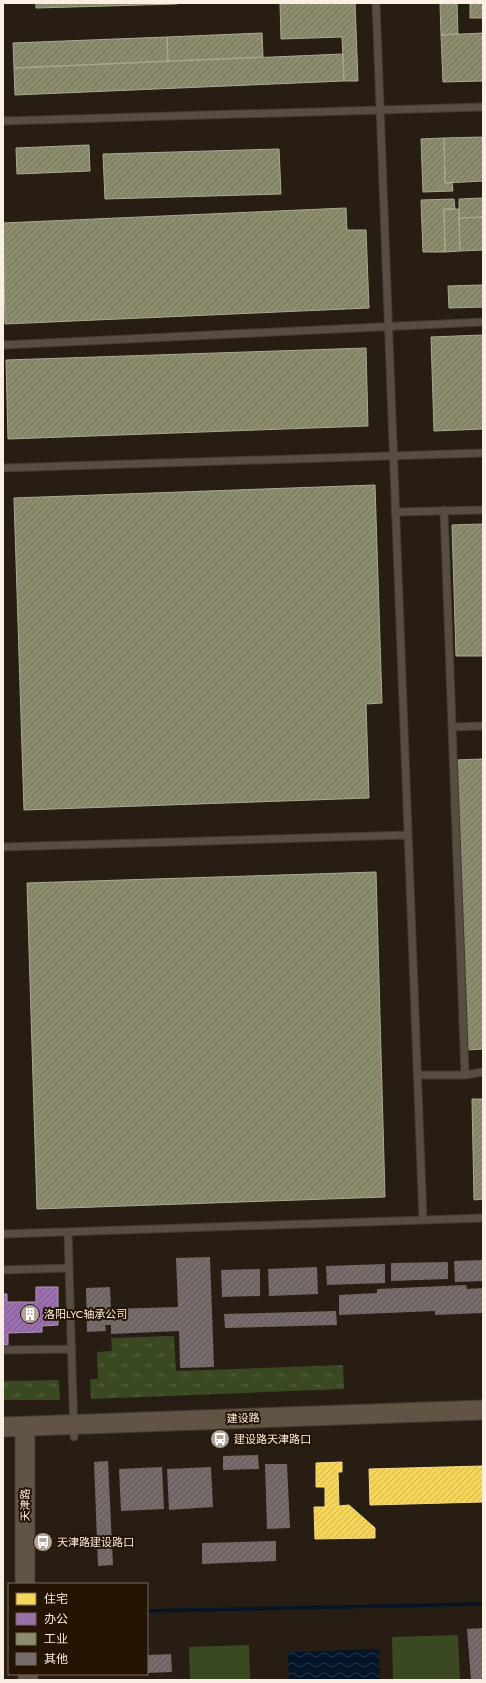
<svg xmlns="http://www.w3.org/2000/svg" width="486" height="1683" font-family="Jost,'Noto Sans SC',sans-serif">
<defs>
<pattern id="grass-tufts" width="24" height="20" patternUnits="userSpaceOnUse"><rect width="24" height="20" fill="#3a4922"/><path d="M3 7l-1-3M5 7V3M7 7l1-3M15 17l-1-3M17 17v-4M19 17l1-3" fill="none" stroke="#576442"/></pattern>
<pattern id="water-waves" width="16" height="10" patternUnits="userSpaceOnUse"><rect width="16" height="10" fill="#041529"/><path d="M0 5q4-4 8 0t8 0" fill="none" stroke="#2a3748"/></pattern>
<pattern id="homes-hatch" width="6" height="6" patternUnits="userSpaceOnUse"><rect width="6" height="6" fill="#f6d55c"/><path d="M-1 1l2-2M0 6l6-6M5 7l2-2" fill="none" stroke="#cbb256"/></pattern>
<pattern id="offices-hatch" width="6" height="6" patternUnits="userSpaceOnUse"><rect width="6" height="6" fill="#9970ab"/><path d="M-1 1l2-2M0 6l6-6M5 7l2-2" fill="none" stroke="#7a6082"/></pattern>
<pattern id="industry-hatch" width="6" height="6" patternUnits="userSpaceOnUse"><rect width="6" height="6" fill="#8c8c6e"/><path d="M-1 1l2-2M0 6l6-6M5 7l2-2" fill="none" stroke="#75745f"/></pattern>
<pattern id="building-hatch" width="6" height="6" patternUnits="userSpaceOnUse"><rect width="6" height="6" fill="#756c6b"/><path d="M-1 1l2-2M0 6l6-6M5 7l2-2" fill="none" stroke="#5e5856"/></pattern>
</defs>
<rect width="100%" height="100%" fill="#271d13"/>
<path fill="url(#grass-tufts)" d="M174 1336 176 1371 343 1365 344 1389 91 1399 90 1379H98L97 1352 112 1351 111 1338Z
M59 1380 60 1400H3V1381Z"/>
<path fill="#3a4922" d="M458 1635 460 1680H393L392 1637Z
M249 1645 250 1680H190L189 1647Z"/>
<path fill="url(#water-waves)" d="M379 1649 380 1680H289L288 1652Z"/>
<path fill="url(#homes-hatch)" stroke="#f8dc84" d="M342 1462V1472H338L339 1506 349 1505 375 1528V1538L315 1539 314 1507H325V1487H316V1463Z
M483 1466V1502L370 1505 369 1469Z"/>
<path fill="url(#offices-hatch)" stroke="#b696bc" d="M36 1287H58V1325L42 1326V1332L8 1333V1345H3V1294H7V1302H36Z"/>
<path fill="url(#industry-hatch)" stroke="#ada991" d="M36 3H177V4L36 8Z
M280 3H355L358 81H344L342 37 281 39Z
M440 3H457L458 34 441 35Z
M470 3H483V18H470Z
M262 33 263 57 168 61 167 37Z
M483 33V81L443 82 441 35Z
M167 37 168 61 14 68 13 43Z
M343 54 344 81 15 95 14 68Z
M483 137V181L445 183 444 138Z
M444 138 445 183 452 182 453 191 423 192 421 139Z
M89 145 90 171 17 174 16 148Z
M279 149 281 194 105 199 103 154Z
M483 198V217L459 218V199Z
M454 199 455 209H444L445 252H423L421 200Z
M346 208 347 230H366L369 308 5 324 3 223Z
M444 209H459L460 251 445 252Z
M483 217V250L460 251 459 218Z
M483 285V307L449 308 448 286Z
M483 335V429L434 431 431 337Z
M366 348 368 426 8 439 6 360Z
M375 485 382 703 366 704 369 798 24 810 14 498Z
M483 524V656H456L452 525Z
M483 759V1049L467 1050 456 760Z
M376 872 385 1197 37 1209 27 883Z
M472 1099H483V1199L474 1200Z"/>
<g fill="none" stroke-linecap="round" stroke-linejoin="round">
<path stroke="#041529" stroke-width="3.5" d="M147 1611 483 1604"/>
</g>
<path fill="url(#building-hatch)" d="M210 1257 214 1367 180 1368 179 1331 111 1334V1325H105L106 1331 87 1332 86 1288 110 1287 111 1309 178 1307 176 1258Z
M483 1260V1281L455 1282 454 1261Z
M448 1262V1279L391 1281V1263Z
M385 1264V1283L327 1285 326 1266Z
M317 1267 318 1294 269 1296 268 1269Z
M260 1269V1296L222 1297 221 1270Z
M466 1285 467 1289 483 1288V1313L435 1315V1311L339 1315V1295L377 1293V1289Z
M336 1311 337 1325 225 1328 224 1314Z
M258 1455 259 1469 223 1470V1456Z
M108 1461 113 1565 98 1566 94 1462Z
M265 1464H287L290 1528 267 1529Z
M162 1467 164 1509 121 1511 119 1469Z
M211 1467 213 1507 169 1510 167 1469Z
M276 1541V1561L202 1564V1543Z
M483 1628V1680H471L467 1629Z
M171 1654 172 1672 147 1673V1655Z"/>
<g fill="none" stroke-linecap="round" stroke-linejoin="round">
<defs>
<path id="lane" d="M376 3 423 1220
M3 121 483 107
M3 345 483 322
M3 468 483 453
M444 510 465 1075
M395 512 483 510
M452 727 483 726
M3 847 408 835
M417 1075H465L483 1072
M68 1232 74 1437
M3 1234 483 1218
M3 1270 69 1268
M3 1350 72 1349"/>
<path id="secondary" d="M25 1426V1584
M3 1427 483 1410
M28 1674V1680"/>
</defs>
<use href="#lane" stroke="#433a32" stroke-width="9"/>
<use href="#secondary" stroke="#433a32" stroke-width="21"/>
<use href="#lane" stroke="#594d41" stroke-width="7"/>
<use href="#secondary" stroke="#615444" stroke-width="19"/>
</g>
<defs>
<symbol id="building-disc" viewBox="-11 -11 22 22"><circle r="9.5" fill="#b1a59a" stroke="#251403"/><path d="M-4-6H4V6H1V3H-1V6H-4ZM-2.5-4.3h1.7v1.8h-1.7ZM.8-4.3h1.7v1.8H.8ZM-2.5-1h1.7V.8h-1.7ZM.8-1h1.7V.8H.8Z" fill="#fff"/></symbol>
<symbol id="bus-disc" viewBox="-11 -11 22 22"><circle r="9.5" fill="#b1a59a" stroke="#251403"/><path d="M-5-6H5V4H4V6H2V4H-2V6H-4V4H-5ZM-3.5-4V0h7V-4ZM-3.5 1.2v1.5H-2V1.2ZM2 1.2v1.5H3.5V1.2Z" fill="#fff"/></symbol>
</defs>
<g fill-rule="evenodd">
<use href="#building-disc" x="19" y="1303" width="22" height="22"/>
<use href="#bus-disc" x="209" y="1428" width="22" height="22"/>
<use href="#bus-disc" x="32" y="1531" width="22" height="22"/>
</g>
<g text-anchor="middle" stroke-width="4" stroke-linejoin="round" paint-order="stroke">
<g font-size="11" fill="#fbeee3" stroke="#251403" text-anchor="start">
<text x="44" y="1318">洛阳LYC轴承公司</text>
<text x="234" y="1443">建设路天津路口</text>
<text x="57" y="1546">天津路建设路口</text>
</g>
<g font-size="11" fill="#fbeee3" stroke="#251403">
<text transform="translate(243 1418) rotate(-2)" y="4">建设路</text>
<text transform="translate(25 1505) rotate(-90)" y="4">天津路</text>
</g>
</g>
<rect width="486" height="1683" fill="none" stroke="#fbeee3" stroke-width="8"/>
<rect x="8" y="1583" width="140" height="92" fill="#251403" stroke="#7b6b5d"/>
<rect x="16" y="1593" width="20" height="12" fill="#f6d55c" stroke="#7b6b5d"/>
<text x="44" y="1603" font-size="12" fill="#fbeee3">住宅</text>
<rect x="16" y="1613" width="20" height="12" fill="#9970ab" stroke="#7b6b5d"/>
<text x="44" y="1623" font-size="12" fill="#fbeee3">办公</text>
<rect x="16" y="1633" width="20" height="12" fill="#8c8c6e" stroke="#7b6b5d"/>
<text x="44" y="1643" font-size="12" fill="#fbeee3">工业</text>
<rect x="16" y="1653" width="20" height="12" fill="#756c6b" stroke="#7b6b5d"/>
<text x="44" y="1663" font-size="12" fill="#fbeee3">其他</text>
</svg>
